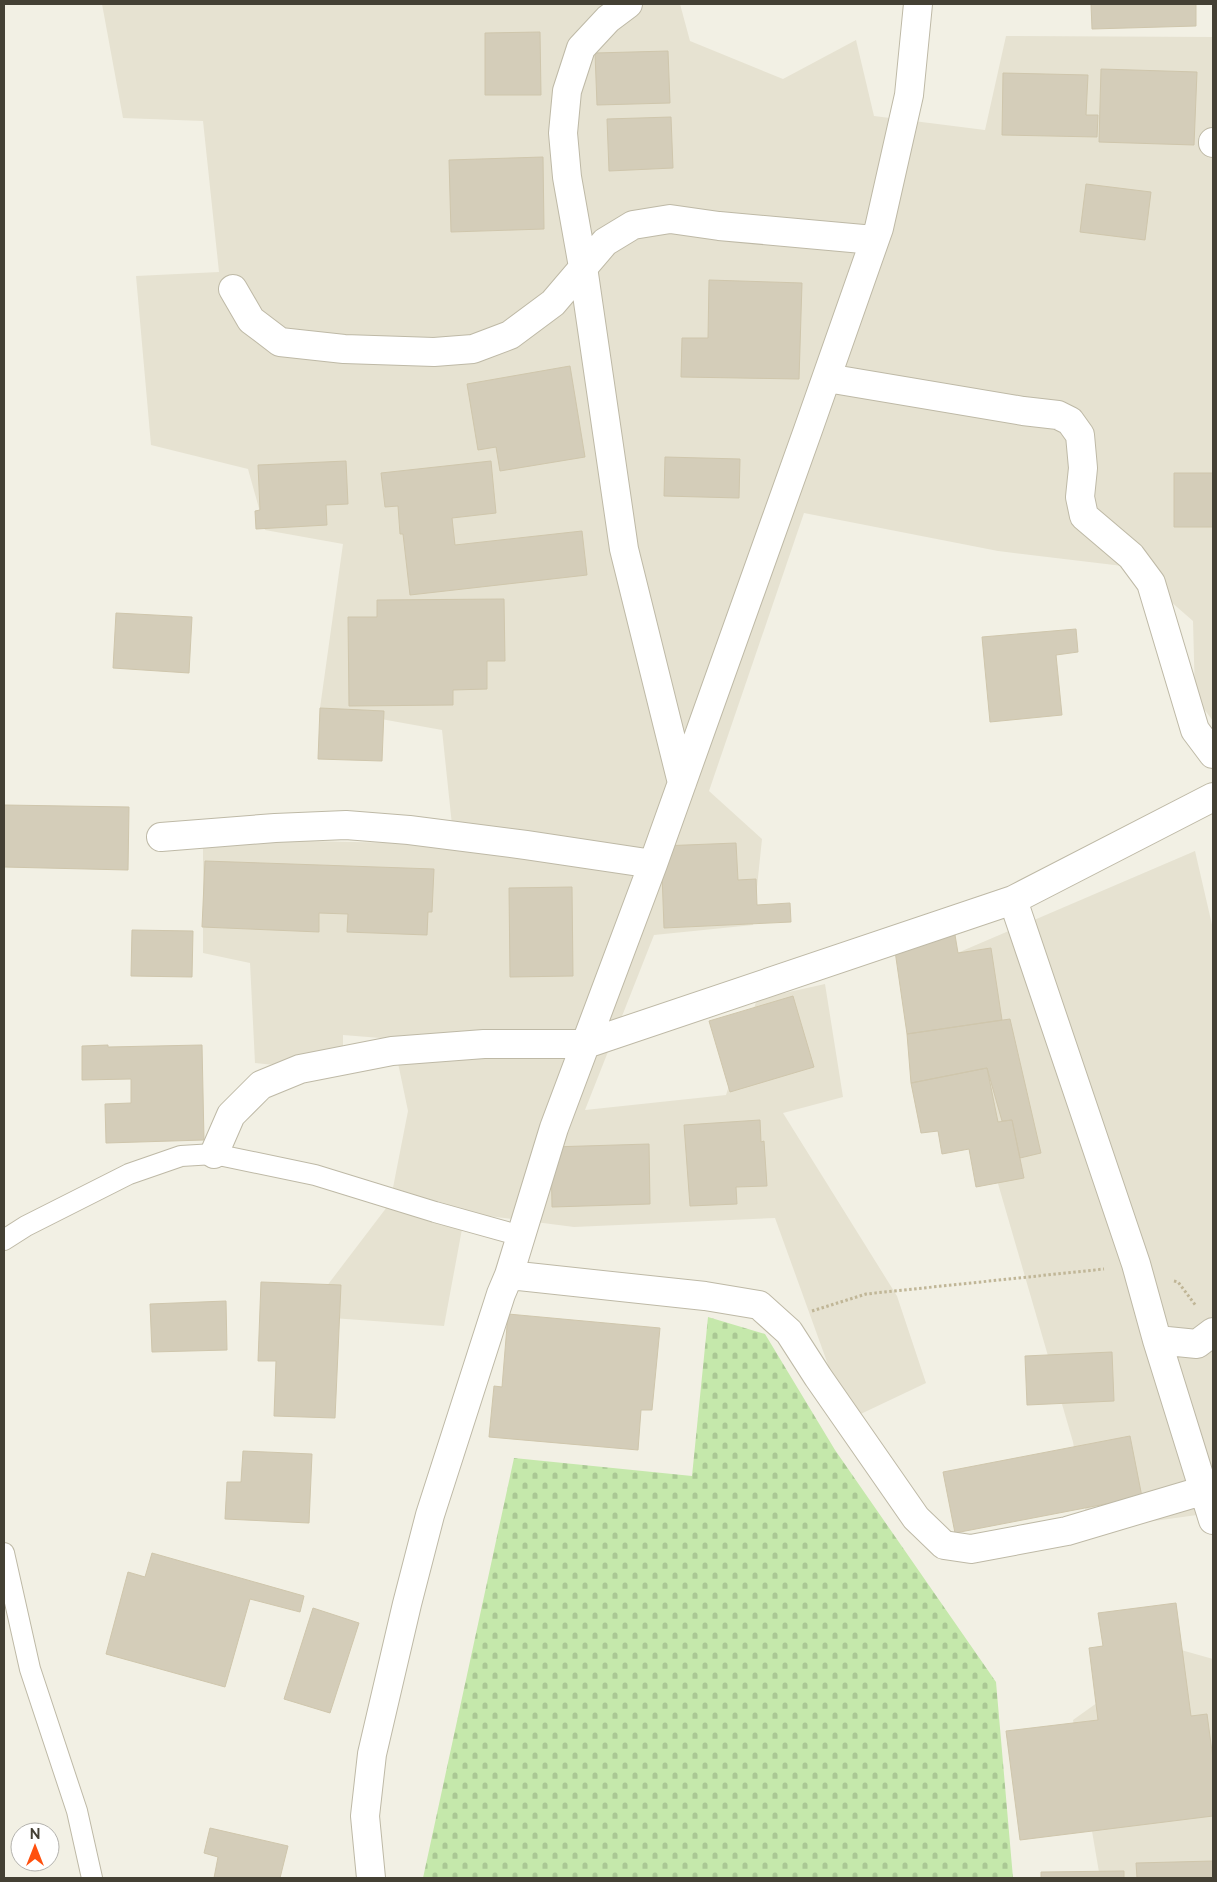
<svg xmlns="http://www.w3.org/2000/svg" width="1217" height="1882" font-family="Raleway,sans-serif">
<defs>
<pattern id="cemetery-stones" width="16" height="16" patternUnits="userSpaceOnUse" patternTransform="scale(1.25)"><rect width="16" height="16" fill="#c5e8ab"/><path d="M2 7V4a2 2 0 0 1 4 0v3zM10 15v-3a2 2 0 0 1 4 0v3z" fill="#aac894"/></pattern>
</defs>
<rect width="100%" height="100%" fill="#f2f0e4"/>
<path fill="#e6e2d1" d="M102 4H680L690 41 783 79 856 40 874 116 985 130 1006 36 1213 37V721L1195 697 1193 621 1131 567 998 551 804 513 709 791 762 839 753 925 654 935 585 1110 726 1095 757 999 825 984 843 1097 783 1113 897 1296 926 1383 848 1420 775 1218 574 1227 465 1213 444 1326 304 1316 390 1203 408 1111 393 1039 343 1035V1072L255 1063 250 963 203 953V839L454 844 442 730 320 708 343 544 265 530 248 469 151 445 136 276 219 272 203 121 123 118Z
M1195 851 1213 929V1508L1197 1515 1089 1530 1073 1442 934 963Z
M1174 1648 1213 1659V1878H1100L1073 1720Z"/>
<path fill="url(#cemetery-stones)" d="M708 1317 765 1334 835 1450 996 1682 1013 1878H423L514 1458 692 1476Z"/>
<path fill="#d4cdb9" stroke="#cfc6ac" d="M1091 4H1196V26L1092 29Z
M540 32 541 95H485V33Z
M668 51 670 103 597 105 595 53Z
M1101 69 1197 72 1194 145 1099 142Z
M1003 73 1088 75 1086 115H1098L1097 137 1002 135Z
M671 117 673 168 609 171 607 119Z
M543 157 544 229 451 232 449 160Z
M1086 184 1151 192 1145 240 1080 232Z
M709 280 802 283 799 379 681 377 682 338H708Z
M570 366 585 457 500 471 496 447 478 450 467 384Z
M665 457 740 459 739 498 664 496Z
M346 461 348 504 326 505 327 525 256 529 255 511 260 510 258 465Z
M491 461 496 513 452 518 455 545 582 531 587 575 410 595 403 534H400L398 506 385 507 381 473Z
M1174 473H1213V527H1174Z
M504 599 505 661H487V689L453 690V705L349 706 348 617H377V600Z
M116 613 192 617 189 673 113 668Z
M1076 629 1078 652 1056 655 1062 715 990 722 982 637Z
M320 708 384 711 382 761 318 759Z
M4 805 129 807 128 870 4 867Z
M736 843 738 880 756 879 757 905 790 903 791 922 664 928 661 846Z
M205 861 434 869 432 912H428L427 935 347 932 348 914 319 913V932L202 927Z
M572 887 573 976 510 977 509 888Z
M132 930 193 931 192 977 131 976Z
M955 935 958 953 991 948 1002 1020 907 1034 894 944Z
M793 996 814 1067 730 1092 709 1021Z
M1010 1019 1041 1153 1020 1158 1012 1120 1002 1121 987 1068 911 1083 907 1034Z
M108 1045V1047L202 1045 204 1140 106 1143 105 1104 131 1103V1079L82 1080V1046Z
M987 1068 998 1122 1012 1120 1024 1178 976 1187 969 1149 942 1154 938 1131 921 1133 911 1083Z
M760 1120 761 1142 764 1141 767 1186 736 1187 737 1204 690 1206 684 1125Z
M649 1144 650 1204 552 1207 551 1147Z
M261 1282 341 1285 335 1418 274 1416 276 1361H258Z
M226 1301 227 1350 152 1352 150 1304Z
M508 1314 660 1328 652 1410H641L638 1450 489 1437 494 1386 502 1387Z
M1112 1352 1114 1401 1027 1405 1025 1356Z
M1130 1436 1142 1497 955 1533 943 1472Z
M243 1451 312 1454 309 1523 225 1519 227 1482H241Z
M152 1553 304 1596 300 1612 250 1599 225 1687 106 1654 128 1572 145 1577Z
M1176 1603 1191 1716 1207 1714 1213 1759V1816L1020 1840 1006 1731 1098 1720 1089 1648 1103 1646 1098 1613Z
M313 1608 359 1623 330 1713 284 1699Z
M210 1828 288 1846 280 1878H214L218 1857 204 1853Z
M1213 1861V1878H1137L1136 1863Z
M1124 1871V1878H1041V1872Z"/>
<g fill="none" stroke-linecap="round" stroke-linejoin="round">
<defs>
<path id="lane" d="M4 1240 26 1226 129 1174 181 1156 214 1154 315 1175 435 1212 521 1236
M4 1553 30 1669 77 1811 92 1878"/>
<path id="street" d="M628 4 608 19 581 48 567 91 563 133 567 177 583 267 624 549 682 783
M1213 142V143
M233 289 251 320 280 342 344 349 434 352 473 349 510 335 553 303 605 242 633 225 670 219 719 226 874 240
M827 378 1023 411 1058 415 1070 421 1080 435 1083 468 1080 497 1084 516 1131 556 1151 583 1195 730 1213 754
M161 837 275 828 346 825 409 830 526 845 653 864
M1013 900 1136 1264 1157 1340 1213 1520
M214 1154 231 1115 261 1085 300 1069 392 1051 484 1044H586L1013 900 1213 797
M509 1275 705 1296 759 1305 789 1332 818 1377 916 1518 944 1545 971 1549 1067 1531 1205 1490 1213 1489
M1157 1340 1197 1344 1213 1332
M371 1878 365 1816 372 1754 407 1604 430 1515 501 1294 509 1275 554 1128 653 864 808 430 879 228 909 95 918 4"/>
</defs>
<use href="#lane" stroke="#beb9a6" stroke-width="22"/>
<use href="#street" stroke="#beb9a6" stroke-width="30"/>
<path stroke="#c0b697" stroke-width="3" stroke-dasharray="2.5 2.5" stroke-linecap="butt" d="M1174 1281 1178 1282 1196 1306
M812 1311 866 1294 1104 1269"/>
<use href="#lane" stroke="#fff" stroke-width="20"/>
<use href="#street" stroke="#fff" stroke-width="28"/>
</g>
<rect width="1217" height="1882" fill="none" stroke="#444034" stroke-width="10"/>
<g transform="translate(35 1847)"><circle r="24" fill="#ffffff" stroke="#b4b3ae"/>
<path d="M0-4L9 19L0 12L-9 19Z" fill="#ff500e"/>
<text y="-8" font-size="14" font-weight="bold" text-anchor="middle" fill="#444034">N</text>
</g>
</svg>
